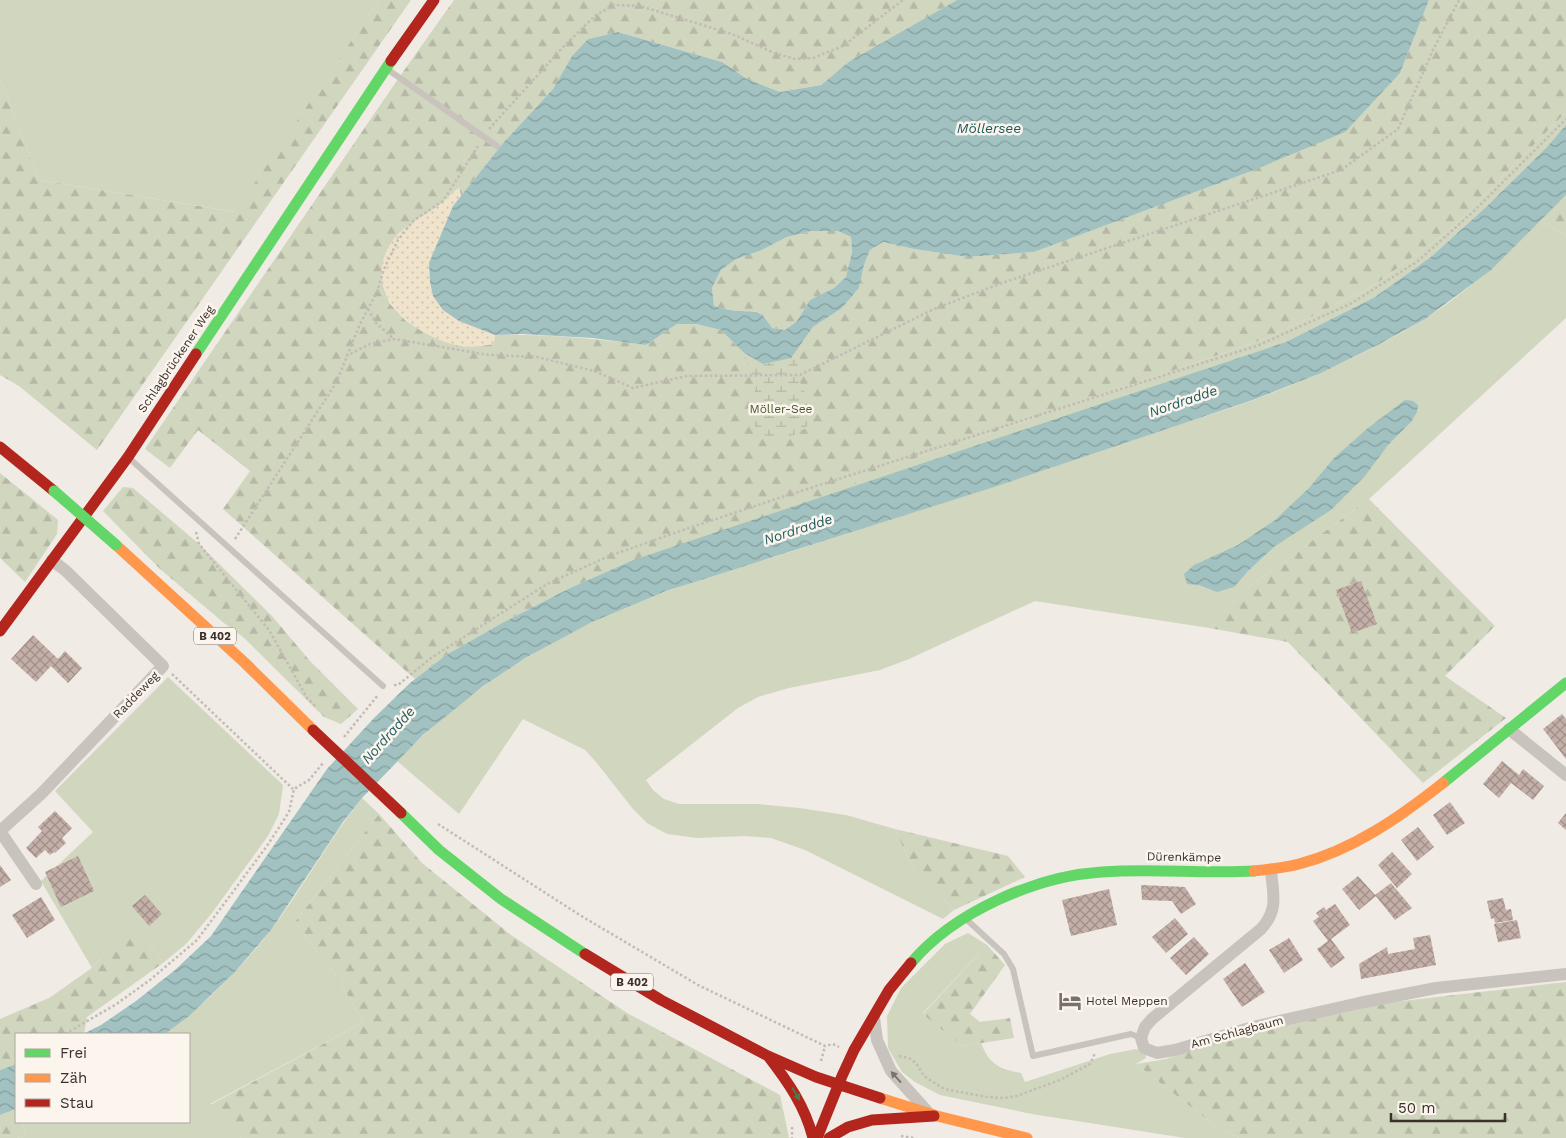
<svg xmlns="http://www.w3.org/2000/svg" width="1566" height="1138" font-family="'Work Sans',sans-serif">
<defs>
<pattern id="forest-firs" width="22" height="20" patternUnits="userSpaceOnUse" patternTransform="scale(1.25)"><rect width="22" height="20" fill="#d1d6bf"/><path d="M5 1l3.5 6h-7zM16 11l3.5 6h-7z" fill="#b4b8a4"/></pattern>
<pattern id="wetland-marsh" width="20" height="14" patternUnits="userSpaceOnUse" patternTransform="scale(1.25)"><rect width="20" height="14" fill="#d1d6bf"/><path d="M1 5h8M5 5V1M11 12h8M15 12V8" fill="none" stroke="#b4b8a4"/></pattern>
<pattern id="sand-dots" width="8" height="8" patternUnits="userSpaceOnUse" patternTransform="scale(1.25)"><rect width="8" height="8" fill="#efe3cc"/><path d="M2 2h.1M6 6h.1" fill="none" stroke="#cec3af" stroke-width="1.8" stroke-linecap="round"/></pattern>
<pattern id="water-waves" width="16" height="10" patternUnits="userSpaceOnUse" patternTransform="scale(1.25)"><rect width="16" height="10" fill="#a1c2c1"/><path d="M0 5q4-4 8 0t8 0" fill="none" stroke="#849e9d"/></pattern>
<pattern id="building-cross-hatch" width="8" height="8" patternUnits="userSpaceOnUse" patternTransform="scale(1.25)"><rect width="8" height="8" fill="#c3afa7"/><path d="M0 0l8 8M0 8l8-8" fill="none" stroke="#a08f88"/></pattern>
</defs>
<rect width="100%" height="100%" fill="#f0ebe5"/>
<path fill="#d1d6bf" d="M0 0H379L236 212 39 180 0 78Z
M1566 112V125L1547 147 1485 208 1432 256 1375 297 1286 342 857 487 853 478 965 442 1270 337 1373 286 1452 228Z
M1540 220 1566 236V318L1369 499 1245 590 1209 628 1035 601 909 659 880 670 789 688 758 697 738 708 646 780 653 790 664 799 679 804H758L799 808 846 815 895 829 914 871 954 910 943 919 805 850 771 838 744 836 697 838 667 834 647 823 633 809 596 762 585 750 523 719 459 814 397 761C472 684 565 627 667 591 709 576 753 564 796 550 906 515 1016 479 1126 442 1168 427 1212 415 1254 400 1312 378 1370 352 1423 320 1467 293 1504 256 1540 220Z
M168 677 283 785 279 814 268 836 212 913 186 944 163 963 148 941 111 946 92 968 41 881 93 832 55 791Z
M362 798 379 814 295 922 334 973 364 1022 210 1104 241 1138H17L26 1135 22 1122H189V1034H165C204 1005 241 969 271 930 303 887 329 840 362 798Z
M968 933 987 945 923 1013 962 1046 981 1043C989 1064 999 1069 1021 1073L1025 1082 1110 1054 1136 1049 1146 1054V1058L1136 1064 1214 1125 1239 1138H1185L1032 1114 940 1095 915 1082 902 1072 888 1048 887 1016 901 988 945 944Z"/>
<path fill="url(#forest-firs)" d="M379 0H411L97 450 19 386 0 375V78L39 180 235 212Z
M454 0H957L850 61 821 85 780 92 747 79 722 62 618 32 588 39 572 56 553 89 504 142 461 196 459 187 439 206 419 219 383 286 390 304 405 320 417 328 438 339 460 346 493 344 495 335C545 334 596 339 646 345L677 324H696L721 330 743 352 791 358 813 327 842 308 859 288 864 265 870 250 883 242 914 249 968 257 1034 252 1249 172 1400 73 1429 0H1566V112L1452 228 1373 286 1270 337 965 442 854 478 857 487 633 560 570 588 502 623 446 655 415 679 223 509 250 471 198 430 170 468 145 449 398 79Z
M1566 195V236L1540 220Z
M811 231H838L851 237 852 252 846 277 834 288 810 300 797 321 785 330 772 328C760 308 760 312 739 311 731 311 722 308 714 306L712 288 721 270 736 259 762 250 787 237Z
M0 473 58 520 57 534 25 582 0 558Z
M123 487 133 488 199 544 272 616 310 661 358 709 341 724 324 717 243 637 224 623 160 569 103 511Z
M1369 499 1495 626 1445 676 1506 718 1423 783 1288 642 1209 628 1245 590Z
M379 814 422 863 511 935 627 1013 780 1095 789 1138H241L210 1105 364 1022 334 973 295 922Z
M895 829 1008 856 1025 877 954 910 914 871Z
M134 936 148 941 163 963 87 1017 84 1034H16V1064L0 1070V1019L49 998 92 968 111 946Z
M987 945 1005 965 970 1014 980 1022 1010 1018 1014 1038 962 1046 923 1014Z
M1566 982V1138H1239L1214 1125 1136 1064 1166 1059 1251 1032 1359 1006Z
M16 1109V1122H22L26 1135 17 1138H0V1115Z"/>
<path fill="url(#wetland-marsh)" d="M805 339 796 370 802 388 815 408 806 428 786 439 767 437 754 425 752 409 756 385 743 352 763 364 791 358Z"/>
<path fill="url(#sand-dots)" d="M459 187 461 196 453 206 429 263 430 282 433 296 459 321 495 335 494 344C482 346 471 348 460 346 416 337 363 297 388 248 398 228 418 220 436 207 445 201 452 194 459 187Z"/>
<path fill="url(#water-waves)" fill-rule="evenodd" d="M957 0H1429L1400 73 1345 132 1249 172 1034 252 968 257 914 249 883 242 870 250 864 265 859 288 842 308 813 327 791 358 763 364 743 352 721 330 696 324H677L646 345 592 338 522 334 495 335 459 321 443 310 433 296 430 282 429 263 453 206 504 142 553 89 572 56 588 39 618 32 722 62 747 79 780 92 821 85 850 61ZM811 231H838L851 237 852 252 846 277 834 288 810 300 797 321 785 330 772 328C760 309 760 312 739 311 731 311 722 308 714 306L712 288 721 270 736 259 762 250 787 237Z
M1566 125V195L1491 270 1425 319 1378 345 1321 373 1253 400 994 487 666 591 592 622 527 657 482 687 423 735 362 798 343 822 271 930 234 973 189 1016 165 1034H83L101 1025 136 1001 175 970 211 936 327 769 374 718 410 683 446 655 502 623 570 588 633 560 1286 342 1375 297 1432 256 1485 208 1547 147Z
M1405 400 1413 401 1418 405 1417 412 1411 422 1388 445 1365 476 1331 510 1275 546 1248 571 1234 587 1217 592 1199 585 1187 584 1184 574 1194 565 1238 545 1275 520 1309 488 1334 458 1368 428Z
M16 1064V1109L0 1115V1070Z"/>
<path fill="url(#building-cross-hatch)" d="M1361 581 1377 624 1352 633 1336 590Z
M33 635 58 659 65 651 82 668 68 683 51 666 36 682 11 659Z
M1562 714 1566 719V759L1543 729Z
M1502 761 1519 775 1523 769 1544 786 1533 800 1511 783 1499 798 1483 784Z
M1450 802 1465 823 1447 835 1433 815Z
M55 811 72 828 62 838 66 843 55 853 54 852 50 855 45 850 36 858 26 848 42 831 38 827Z
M1566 813V830L1558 823Z
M1418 827 1434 847 1417 861 1401 840Z
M1392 852 1412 874 1397 888 1378 865Z
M78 856 94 891 61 907 45 872Z
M0 865 11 880 0 887Z
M1358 876 1376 896 1359 910 1342 889Z
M1391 883 1412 908 1395 920 1375 895Z
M1141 885 1185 887 1196 904 1181 914 1172 901 1142 900Z
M1109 889 1117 925 1071 936 1062 900Z
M145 895 162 914 149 926 132 906Z
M41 897 55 920 27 938 12 915Z
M1503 898 1506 910 1511 909 1513 920 1495 923 1494 918 1491 919 1487 901Z
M1335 904 1350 925 1331 939 1345 958 1331 968 1317 949 1328 941 1313 921 1319 917 1316 913 1324 907 1326 910Z
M1175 918 1188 934 1166 953 1152 937Z
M1517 920 1521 938 1498 942 1494 924Z
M1430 935 1436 965 1361 979 1359 964 1387 947 1388 954 1415 949 1413 938Z
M1194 937 1209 954 1186 975 1170 958Z
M1289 938 1303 960 1284 973 1269 950Z
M1245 963 1265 992 1242 1007 1223 979Z"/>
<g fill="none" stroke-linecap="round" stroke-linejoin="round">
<path stroke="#c2bbb6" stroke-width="2.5" stroke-dasharray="2.5 2.5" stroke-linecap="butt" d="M489 129 565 45 596 15 614 5 640 6 732 34 774 53 795 59 813 58 843 46 903 0
M368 309 376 323 394 339
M346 356 370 344 394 339 489 355 537 357 594 371 633 388 687 376 800 375 934 309 1002 283 1341 170 1398 129 1433 50 1459 0
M196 532 199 544 269 630 307 698 315 706
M235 539 336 383 360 324 377 292 384 269 398 240 413 221 443 201 478 146
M172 674 293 789
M394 685H398L431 658 547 584 609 556 689 528 779 498 1259 345 1352 303 1418 261 1474 211 1566 119
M344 737 378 695
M438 824 583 917 698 985 825 1046 833 1044 839 1047
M65 1034 115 1005 150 980 197 940 267 846 289 812 294 789 309 780 323 763
M899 1056 909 1058 916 1063 924 1076 944 1089 987 1097 1004 1098 1017 1096 1060 1080 1090 1064 1095 1053
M821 1061 825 1046
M792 1127V1138
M901 1136 914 1138"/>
<path stroke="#c9c3be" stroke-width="6" d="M387 69 497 146
M129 458 383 686
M966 919 1004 954 1013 969 1033 1056 1131 1034 1141 1038"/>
<path stroke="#c9c3be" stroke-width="12" d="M1509 729 1566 775
M0 831 41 794 163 666 66 571 52 560
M0 831 36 884
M1271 870C1273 895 1279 909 1261 929L1152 1019 1145 1027 1141 1038 1144 1048 1157 1053 1175 1050 1253 1027 1359 1003 1436 988 1566 974
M874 1018 877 1040 891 1071 927 1111"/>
<path stroke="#63d668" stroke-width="11" d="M196 354 391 61
M1443 783 1566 683
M401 813 439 850 501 899 585 954
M911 963C954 912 1036 876 1102 872 1152 868 1203 874 1254 871"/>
<path stroke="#ff974d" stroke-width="11" d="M116 545 245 663 313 730
M1254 871C1269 869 1284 868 1299 864 1353 850 1400 817 1443 783
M880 1098 937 1116 1027 1138"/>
<path stroke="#b3261e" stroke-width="11" d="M391 61 434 0
M0 447 54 491
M0 631 128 457 196 354
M585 954 661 1000 768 1056 816 1077 880 1098
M768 1056C788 1082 805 1106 813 1138
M817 1138 842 1076 854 1050 889 990 911 963
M829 1138 848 1127 872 1120 934 1116"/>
<path stroke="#63d668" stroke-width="11" d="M54 491 116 545"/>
<path stroke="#b3261e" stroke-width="11" d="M313 730 401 813"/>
</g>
<defs><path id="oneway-solid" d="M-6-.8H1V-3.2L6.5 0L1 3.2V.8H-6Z" transform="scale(1.25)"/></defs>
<use fill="#7b726d" href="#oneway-solid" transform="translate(896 1077) rotate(-132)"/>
<use fill="#4d7b46" href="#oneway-solid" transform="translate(796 1094) rotate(60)"/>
<defs>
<symbol id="hotel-bare" viewBox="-9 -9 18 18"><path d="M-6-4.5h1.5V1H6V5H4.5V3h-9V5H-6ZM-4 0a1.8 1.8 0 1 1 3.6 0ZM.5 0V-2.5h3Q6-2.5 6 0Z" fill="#7a716c" stroke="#fbf5ee" stroke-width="2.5" paint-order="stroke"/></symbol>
</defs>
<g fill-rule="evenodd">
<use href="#hotel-bare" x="1054" y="985" width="32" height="32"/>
</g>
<g text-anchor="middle" stroke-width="5" stroke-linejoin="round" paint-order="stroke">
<g fill="#fbf5ee" stroke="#756b66" stroke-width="1">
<rect x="194" y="627.5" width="42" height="17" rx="4"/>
<rect x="611" y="973.5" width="42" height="17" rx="4"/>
</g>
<g font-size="11" font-weight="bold" fill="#3b302b">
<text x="215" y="640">B 402</text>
<text x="632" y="986">B 402</text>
</g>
<g font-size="12" fill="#3b302b" stroke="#fbf5ee">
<text transform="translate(176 359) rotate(-56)" y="4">Schlagbrückener Weg</text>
<text transform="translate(136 695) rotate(-46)" y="4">Raddeweg</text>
<text transform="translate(1184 857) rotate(1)" y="4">Dürenkämpe</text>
<text transform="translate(1237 1032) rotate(-15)" y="4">Am Schlagbaum</text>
</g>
<g font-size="12" fill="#4a5a2e" stroke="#fbf5ee">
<text x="781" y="413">Möller-See</text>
</g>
<g font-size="12" fill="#3b302b" stroke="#fbf5ee" text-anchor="start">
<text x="1086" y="1005">Hotel Meppen</text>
</g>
<g font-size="14" font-style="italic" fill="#1f5a5e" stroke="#fbf5ee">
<text x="989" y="133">Möllersee</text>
<text transform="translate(1183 401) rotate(-19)" y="5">Nordradde</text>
<text transform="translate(798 529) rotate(-18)" y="5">Nordradde</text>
<text transform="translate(388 735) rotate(-48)" y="5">Nordradde</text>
</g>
</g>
<rect x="15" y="1033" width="175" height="90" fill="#fbf5ee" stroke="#aea6a0"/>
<rect x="25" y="1049" width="25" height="8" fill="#63d668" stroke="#aea6a0"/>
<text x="60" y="1058" font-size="15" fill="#3b302b">Frei</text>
<rect x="25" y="1074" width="25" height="8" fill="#ff974d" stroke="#aea6a0"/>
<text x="60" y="1083" font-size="15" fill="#3b302b">Zäh</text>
<rect x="25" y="1099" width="25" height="8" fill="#b3261e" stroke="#aea6a0"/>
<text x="60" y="1108" font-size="15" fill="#3b302b">Stau</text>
<path d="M1391 1113v8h114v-8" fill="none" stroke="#3b302b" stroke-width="2.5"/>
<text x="1398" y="1113" font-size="15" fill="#3b302b" stroke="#fbf5ee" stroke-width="4" paint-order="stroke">50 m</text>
</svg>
